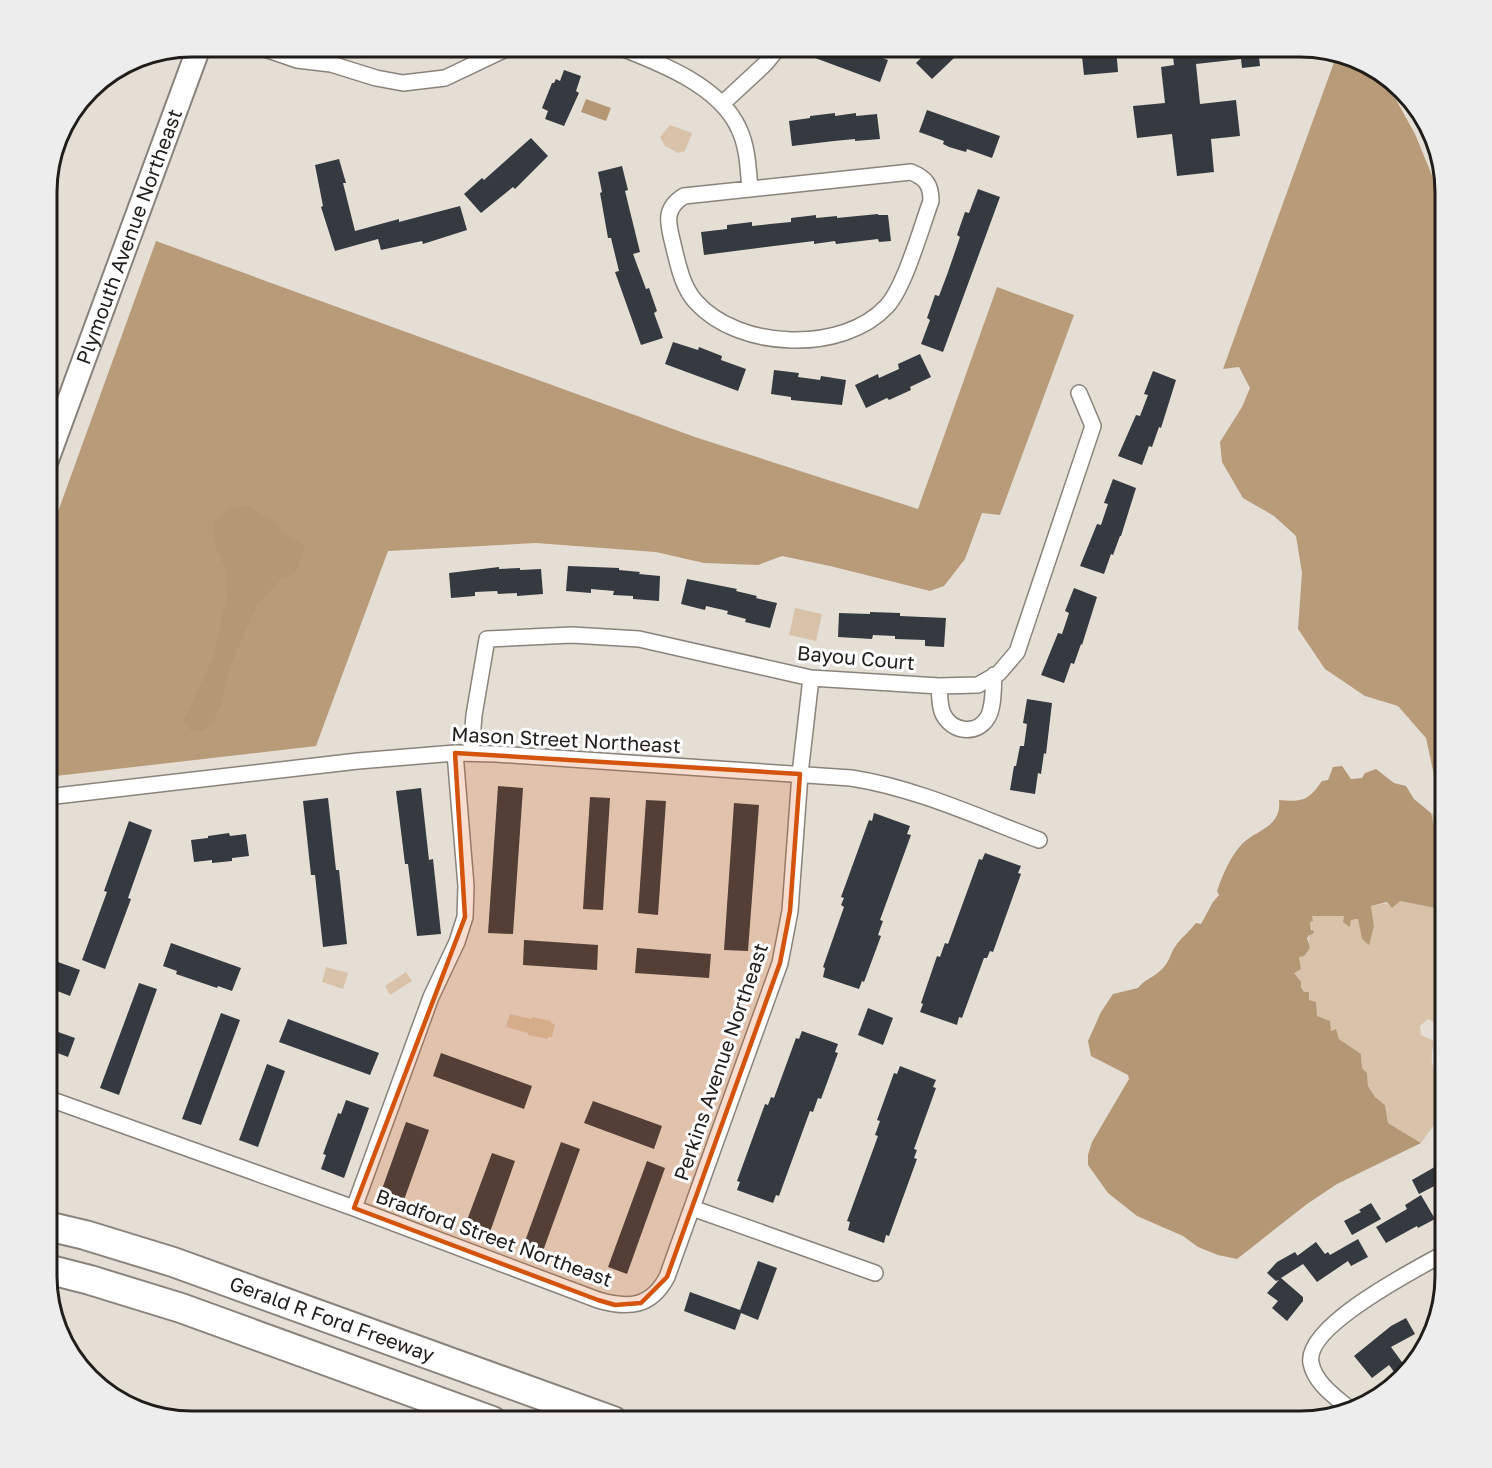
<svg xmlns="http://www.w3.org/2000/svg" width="1492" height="1468" font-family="'Golos Text',sans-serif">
<rect width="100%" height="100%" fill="#e5ded5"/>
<path fill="#d8c3aa" d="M670 125 692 133 685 151 678 153 665 146 660 137Z
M795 608 822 614 816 641 789 635Z
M1431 813 1445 816V844L1435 830Z
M1400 901 1445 910V1004L1444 1007 1445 1010V1023L1442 1026 1428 1019 1420 1026 1421 1035 1434 1041C1430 1059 1430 1070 1445 1082V1110L1421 1143 1388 1123 1385 1105 1375 1097 1368 1086 1367 1073 1362 1068 1361 1054 1339 1039 1317 1016 1294 973 1299 965V957L1308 945 1309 934H1313L1310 922 1312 916H1344L1350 927 1351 920 1359 919 1362 939 1369 944 1374 926 1371 906Z
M326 967 348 973 343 989 322 982Z
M406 972 412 981 390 995 385 986Z
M510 1014 531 1019 532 1017 551 1021V1023L555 1024 552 1037H548V1039L528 1035V1033L506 1027Z"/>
<path fill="#b89b78" d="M1337 54 1364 61 1383 76 1415 134 1445 207V800L1437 789 1426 738 1398 706 1365 696 1325 669 1298 629 1302 573 1296 536 1274 516 1243 498 1222 462 1220 442 1242 407 1250 388 1239 367 1223 369Z
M156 241 695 437 918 509 997 287 1074 315 1000 515 982 513 965 559 944 586 930 591 830 566 782 556 758 565 704 563 656 552 536 543 388 551 316 746 47 777V542Z"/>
<path fill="#b49774" d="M586 99 611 108 606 121 581 112Z
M246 505 277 523 282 533 305 546 296 573 281 579 257 605 229 669 222 704 211 726 202 731H192L183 723 213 657 227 596 225 567 215 547 213 523 227 509Z
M1342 766 1351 779 1362 778 1365 773 1376 769 1394 783 1406 786 1414 799 1431 813 1435 830 1445 844V910L1400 901 1392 908 1387 902 1371 906 1374 926 1369 945 1362 939 1358 919 1351 920 1350 927 1343 922 1344 916H1312L1313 921 1310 922 1311 930 1314 931 1313 934 1309 935 1307 938 1310 948 1304 956 1299 957 1301 969 1294 973 1301 982V987L1304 992H1309V1000L1316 1002 1317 1016 1330 1021 1331 1031 1336 1029 1339 1039 1361 1054 1362 1068 1367 1073 1368 1086 1375 1097 1385 1105 1388 1123 1421 1143 1337 1184 1307 1204 1237 1259 1218 1255 1198 1247 1183 1236 1137 1216 1108 1193 1088 1165V1155L1092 1142 1129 1079 1128 1075 1091 1056 1088 1041 1101 1012 1113 994 1138 988C1145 979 1155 977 1163 968 1170 961 1171 951 1177 944 1183 936 1190 931 1196 923L1201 924 1213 902 1219 895 1217 891C1223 874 1230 857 1242 844 1257 829 1282 827 1279 800 1303 802 1308 801 1322 781L1328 780 1333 767Z"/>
<path fill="#343a40" d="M811 47H865L863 51 888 60 880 82 807 55Z
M932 47H962L952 56 954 58 932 79 916 63Z
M1081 47H1116L1118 72 1084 75Z
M1172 47H1258L1260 66 1242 68 1241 59 1196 64 1200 104 1236 100 1240 136 1211 139 1214 172 1177 176 1172 134 1137 138 1133 106 1165 103 1161 67 1174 65Z
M564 70 581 76 576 91 579 93 564 126 545 119 548 111 542 108 552 83H554L556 79 560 81Z
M927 110 1000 136 992 158 967 149 966 152 949 147 943 144 944 141 919 132Z
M835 113V116L856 113V116L877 114 880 139 855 141V139L834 141 792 146 789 121 810 118V116Z
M531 138 548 156 515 189 513 187 481 213 464 194 482 178 484 180Z
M339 159 346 183H343L355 231 399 219V222L460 206 467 230 423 244 422 241 381 250 378 239 335 251 321 207 323 206 315 165Z
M622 166 628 190 625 191 640 252 633 254 646 289 649 288 657 311 654 313 663 338 641 345 615 272 619 271 611 238H608L600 193 602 192 598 172Z
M978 189 1000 197 943 352 921 344 930 320 927 318 935 295 939 296 948 272 960 237 957 235 965 212 969 213Z
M878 214V215H888L891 241 879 242 878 239 836 244 835 241 814 244V241L704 255 701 232 727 229V225L752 222V226L770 224 791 222V218L816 215V218L837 216V218Z
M673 342 698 350 699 347 722 356 721 360 746 369 738 391 665 364Z
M920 354 931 377 910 387 911 390 889 400 887 398 866 408 855 385 878 374 879 378 899 369 898 364Z
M774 370 799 373 798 377 820 380 821 376 846 380 842 405 791 400V397L771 394Z
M1153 371 1176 380 1161 428 1159 427 1152 447 1149 446 1142 465 1118 456 1136 415 1140 416 1148 395 1144 394Z
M1113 479 1136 488 1121 536H1120L1113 555 1111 554 1104 574 1080 566 1097 524 1101 525 1108 504 1104 503Z
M568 566 619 568V570L640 572 639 574 660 576 659 601 633 599V596L613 595 614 591 591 589V593L566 591Z
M499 567V569L520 568V570L541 569 543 594 517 596V593L498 594 497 591 475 592V596L451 598 449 573Z
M687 579 737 589 736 591 757 596 756 598 777 603 770 628 745 622 746 619 727 614 728 611 706 606 705 610 681 604Z
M1074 588 1097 597 1082 645 1081 644 1074 664 1071 663 1064 683 1041 675 1058 633 1062 634 1069 613 1065 611Z
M870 612 900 613V616L946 618 944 647 925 646V640L895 639V636L873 635 872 639 838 637 839 613 870 614Z
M1027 699 1052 703 1046 754 1044 753 1041 774 1038 773 1035 794 1010 790 1014 766H1016L1020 746H1024L1027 724 1023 723Z
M498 786 523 788 513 934 488 933Z
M421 788 429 860 433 859 441 934 417 936 408 864H405L396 791Z
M590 797 610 798 603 910 583 909Z
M328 798 336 870H339L347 944 323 947 315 875H311L303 801Z
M646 800 666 801 658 915 638 913Z
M734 803 759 805 748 951 724 950Z
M874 813 910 826 907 834 911 835 880 920 883 921 878 935 881 936 864 982 862 981 859 989 823 977 825 968 823 967 844 907 841 905 844 898 841 897 869 820 872 821Z
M129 821 152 830 128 898 131 899 105 969 82 960 107 892 104 891Z
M229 833 230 836 246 834 249 856 232 858V861L212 863V860L194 862 191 840 208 838V836Z
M985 853 1021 866 1018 873 1021 874 993 952 990 951 987 958H984L962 1018 959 1017 957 1025 920 1012 923 1004 921 1003 937 956 940 957 945 943 948 944 979 859 982 860Z
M524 940 598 945 597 970 523 965Z
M171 943 241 968 232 991 218 986 217 988 176 974 177 971 163 966Z
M637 948 711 954 709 978 635 973Z
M47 958 80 970 70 996 47 987Z
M139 983 157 989 119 1095 100 1088Z
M868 1008 893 1018 883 1045 858 1035Z
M221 1013 240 1020 201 1125 182 1119Z
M288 1019 379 1053 370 1075 279 1042Z
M47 1028 75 1038 68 1057 47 1049Z
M802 1031 838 1044 835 1052 838 1053 821 1099 818 1098 813 1112 810 1111 779 1196 776 1195 773 1203 737 1190 740 1182 737 1181 765 1104 768 1105 771 1097 774 1098 796 1038 799 1039Z
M441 1053 532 1086 524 1109 433 1076Z
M267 1064 285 1071 258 1147 239 1140Z
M900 1066 936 1080 933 1087 936 1088 914 1149 917 1150 914 1158 917 1159 889 1236 886 1235 884 1243 848 1230 850 1222 847 1221 878 1136 875 1135 880 1121 877 1120 894 1073 897 1074Z
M346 1100 369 1108 344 1178 321 1169 326 1155 323 1154 338 1113 341 1114Z
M593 1101 662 1126 654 1149 584 1123Z
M406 1122 429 1130 404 1200 381 1192Z
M561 1142 580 1149 543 1251 524 1244Z
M492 1153 515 1161 490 1232 466 1223Z
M647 1161 665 1168 627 1274 608 1267Z
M1440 1164 1446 1174V1180L1419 1194 1412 1180Z
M1421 1195 1435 1219 1418 1228 1417 1226 1386 1243 1376 1227 1407 1209 1405 1205Z
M1371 1203 1381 1219 1352 1235 1344 1221 1361 1212 1359 1210Z
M1358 1239 1368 1257 1351 1266 1348 1261 1317 1282 1297 1256 1316 1242 1325 1254 1328 1252 1330 1255Z
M1295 1252 1303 1264 1281 1278 1303 1297V1301L1287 1321 1272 1308 1278 1301 1267 1293 1279 1280 1276 1281 1267 1273 1277 1262Z
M758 1261 777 1268 758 1320 741 1313 735 1330 684 1311 690 1292 740 1310Z
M1406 1318 1415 1334 1391 1347 1407 1369 1400 1380 1389 1365 1372 1378 1354 1356 1391 1326Z"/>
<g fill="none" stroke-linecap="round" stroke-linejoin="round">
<defs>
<path id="street" d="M259 47 297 60 331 64 376 78 403 83 445 78 510 47
M303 47 329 62
M619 47C660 63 720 86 739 129 748 148 748 169 750 189
M723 103 765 64 779 47
M911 172C926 178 931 185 931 201 921 228 905 286 887 306 843 354 739 350 696 302 682 287 678 264 673 244 668 223 663 209 684 196Z
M939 686C940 695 939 705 943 714 952 732 977 736 988 717 994 706 993 688 994 675
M471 753 474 715 487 639 572 635 639 639 811 678 939 686 978 685 999 673 1017 652 1093 426 1079 393
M47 797 358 761 455 753 496 754 851 778C916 788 978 817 1039 840
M47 1098 354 1208 598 1300C629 1309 651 1307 667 1277L780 963 790 911 800 774 811 678
M354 1208 431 997 457 942 465 917 466 886 455 753
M692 1208 875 1273
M1352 1411C1337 1398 1315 1384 1311 1363 1304 1326 1418 1268 1445 1253"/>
<g id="secondary">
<path id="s1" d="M47 460 199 47"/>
</g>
<g id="highway">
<path id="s2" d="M47 1226 85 1235 173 1262 613 1421"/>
<path d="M47 1269 90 1280 181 1308 492 1421"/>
</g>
</defs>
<use href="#street" stroke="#8a837b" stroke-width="18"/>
<use href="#secondary" stroke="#8a837b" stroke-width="26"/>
<use href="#highway" stroke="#8a837b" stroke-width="32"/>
<use href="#street" stroke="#fff" stroke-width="15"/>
<use href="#secondary" stroke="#fff" stroke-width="22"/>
<use href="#highway" stroke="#fff" stroke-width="28"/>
</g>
<path fill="#d4530d" fill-opacity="0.2" stroke="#d4530d" stroke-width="4.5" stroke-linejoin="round" d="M455 753 800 774 790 911 780 963 667 1277 641 1303 615 1305 598 1300 354 1208 465 917Z"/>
<g text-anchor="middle" stroke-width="6" stroke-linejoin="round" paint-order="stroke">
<g font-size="20" fill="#201d1a" stroke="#fff">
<text dy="7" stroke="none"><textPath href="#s1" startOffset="238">Plymouth Avenue Northeast</textPath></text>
<text transform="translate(856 658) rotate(5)" y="7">Bayou Court</text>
<text transform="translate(566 740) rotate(3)" y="7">Mason Street Northeast</text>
<text transform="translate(721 1062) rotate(-71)" y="7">Perkins Avenue Northeast</text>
<text transform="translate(494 1238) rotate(20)" y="7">Bradford Street Northeast</text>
<text dy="7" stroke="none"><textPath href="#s2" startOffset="300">Gerald R Ford Freeway</textPath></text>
</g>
</g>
<path d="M0 0H1492V1468H0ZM192 57H1300A135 135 0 0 1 1435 192V1276A135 135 0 0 1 1300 1411H192A135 135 0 0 1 57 1276V192A135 135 0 0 1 192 57Z" fill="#ededed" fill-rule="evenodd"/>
<path fill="none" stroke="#201d1a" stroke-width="3" d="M192 57H1300A135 135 0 0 1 1435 192V1276A135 135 0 0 1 1300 1411H192A135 135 0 0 1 57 1276V192A135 135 0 0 1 192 57Z"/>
</svg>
